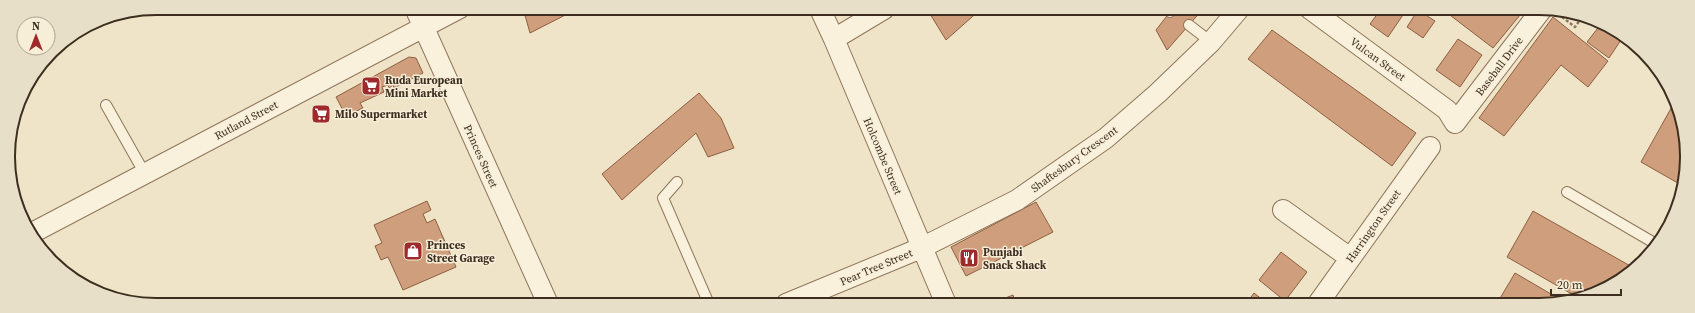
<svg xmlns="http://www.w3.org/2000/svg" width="1695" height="313" font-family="'Source Serif 4',serif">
<rect width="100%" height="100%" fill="#f0e4c8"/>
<path fill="#cf9f7d" stroke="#8d5f41" d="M523 8H579L530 33Z
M927 9H981L946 40Z
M1170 9 1202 10 1167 50 1156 30 1170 12Z
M1381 9H1407L1388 37 1370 24Z
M1442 9H1525L1493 48Z
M1418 10 1435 21 1423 38 1407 27Z
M1553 17 1608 61 1588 87 1561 65 1504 136 1479 118Z
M1601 24 1613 28 1623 37 1609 58 1587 42Z
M1272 30 1416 133 1392 166 1248 59Z
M1458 39 1482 55 1460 87 1436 70Z
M409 57 416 58 423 73 394 88 393 85 389 88 388 85 382 87 384 92 360 103 363 108 346 116 336 97Z
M699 93 721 118 734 148 708 157 696 133 622 200 602 174Z
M1674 103 1682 118 1686 176 1683 186 1641 162Z
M427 201 431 210 423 214 427 223 435 219 456 267 403 290 388 257 381 260 375 246 382 243 374 225Z
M1036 202 1053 232 966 276 951 247Z
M1533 211 1634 268 1604 290 1577 297 1507 257Z
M1281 252 1307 272 1285 301 1259 280Z
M1515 273 1563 301 1548 305H1496Z
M1254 293 1268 304H1246Z
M1013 295 1016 304H990Z"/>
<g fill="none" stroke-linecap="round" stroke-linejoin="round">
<defs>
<path id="service" d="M1166 9 1170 12
M1189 25 1211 42
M106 105 145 174
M677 182 663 198 709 304
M1567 192 1656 244"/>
<path id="minor" d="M415 8 548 304
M820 9 834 39 946 304
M1310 9 1447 110 1455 123 1542 9
M834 39 884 9
M1283 210 1350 258
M32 233 460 8
M786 304 921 248 1017 200 1106 138 1158 93 1211 42 1239 9
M1317 305 1430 147"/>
</defs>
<use href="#service" stroke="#8d765c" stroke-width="12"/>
<use href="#minor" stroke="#8d765c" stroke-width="22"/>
<path stroke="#8d765c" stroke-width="2.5" stroke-dasharray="3 2" stroke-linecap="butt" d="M1562 17 1575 27 1582 17"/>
<use href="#service" stroke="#faf1dc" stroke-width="10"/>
<use href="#minor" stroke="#faf1dc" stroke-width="20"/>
</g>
<defs>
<symbol id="supermarket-square" viewBox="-11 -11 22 22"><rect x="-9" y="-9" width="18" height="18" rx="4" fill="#9e2a2b" stroke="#f7eed8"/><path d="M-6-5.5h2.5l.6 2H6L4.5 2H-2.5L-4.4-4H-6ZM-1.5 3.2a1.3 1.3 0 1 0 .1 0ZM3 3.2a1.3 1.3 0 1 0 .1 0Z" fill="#fff"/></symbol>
<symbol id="shop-square" viewBox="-11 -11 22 22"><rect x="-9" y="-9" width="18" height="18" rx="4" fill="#9e2a2b" stroke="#f7eed8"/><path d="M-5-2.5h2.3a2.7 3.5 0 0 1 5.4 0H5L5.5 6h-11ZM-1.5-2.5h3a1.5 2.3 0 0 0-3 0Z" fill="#fff"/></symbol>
<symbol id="restaurant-square" viewBox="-11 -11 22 22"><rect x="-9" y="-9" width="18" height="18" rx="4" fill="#9e2a2b" stroke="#f7eed8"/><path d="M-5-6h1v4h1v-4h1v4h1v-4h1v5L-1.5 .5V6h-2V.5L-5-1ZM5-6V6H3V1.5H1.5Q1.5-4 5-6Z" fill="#fff"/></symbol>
</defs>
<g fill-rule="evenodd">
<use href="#supermarket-square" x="360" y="75" width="22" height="22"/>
<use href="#supermarket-square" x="310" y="103" width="22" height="22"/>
<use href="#shop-square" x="402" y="240" width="22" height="22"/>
<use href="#restaurant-square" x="958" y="247" width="22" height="22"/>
</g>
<g text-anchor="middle" stroke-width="3" stroke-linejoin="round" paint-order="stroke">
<g font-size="11" fill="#3d2e20" stroke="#f7eed8">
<text transform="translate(1378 59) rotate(36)" y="4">Vulcan Street</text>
<text transform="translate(1499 66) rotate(-53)" y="4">Baseball Drive</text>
<text transform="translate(246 120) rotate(-28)" y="4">Rutland Street</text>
<text transform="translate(481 156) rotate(66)" y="4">Princes Street</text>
<text transform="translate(883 156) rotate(67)" y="4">Holcombe Street</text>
<text transform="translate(1074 159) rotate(-36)" y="4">Shaftesbury Crescent</text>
<text transform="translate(1373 226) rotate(-55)" y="4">Harrington Street</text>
<text transform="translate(876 267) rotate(-23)" y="4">Pear Tree Street</text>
</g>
<g font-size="11" font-weight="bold" fill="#3d2e20" stroke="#f7eed8" text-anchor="start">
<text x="385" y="84">Ruda European<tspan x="385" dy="13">Mini Market</tspan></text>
<text x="335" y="118">Milo Supermarket</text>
<text x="427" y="249">Princes<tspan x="427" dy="13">Street Garage</tspan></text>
<text x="983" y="256">Punjabi<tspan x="983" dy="13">Snack Shack</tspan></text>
</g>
</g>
<path d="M0 0H1695V313H0ZM156 15H1539A141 141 0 0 1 1680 156V157A141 141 0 0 1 1539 298H156A141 141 0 0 1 15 157V156A141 141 0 0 1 156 15Z" fill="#e8dfc9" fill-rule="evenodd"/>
<path fill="none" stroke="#3d2e20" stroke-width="2" d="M156 15H1539A141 141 0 0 1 1680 156V157A141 141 0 0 1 1539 298H156A141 141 0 0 1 15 157V156A141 141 0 0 1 156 15Z"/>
<g transform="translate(36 36)"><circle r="19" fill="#f7eed8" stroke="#ada18e"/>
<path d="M0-3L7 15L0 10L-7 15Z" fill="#9e2a2b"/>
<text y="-6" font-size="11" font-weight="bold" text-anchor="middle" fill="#3d2e20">N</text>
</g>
<path d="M1551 289v6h70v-6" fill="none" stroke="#3d2e20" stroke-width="2"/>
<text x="1557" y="289" font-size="12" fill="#3d2e20" stroke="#f7eed8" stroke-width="3" paint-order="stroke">20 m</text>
</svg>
